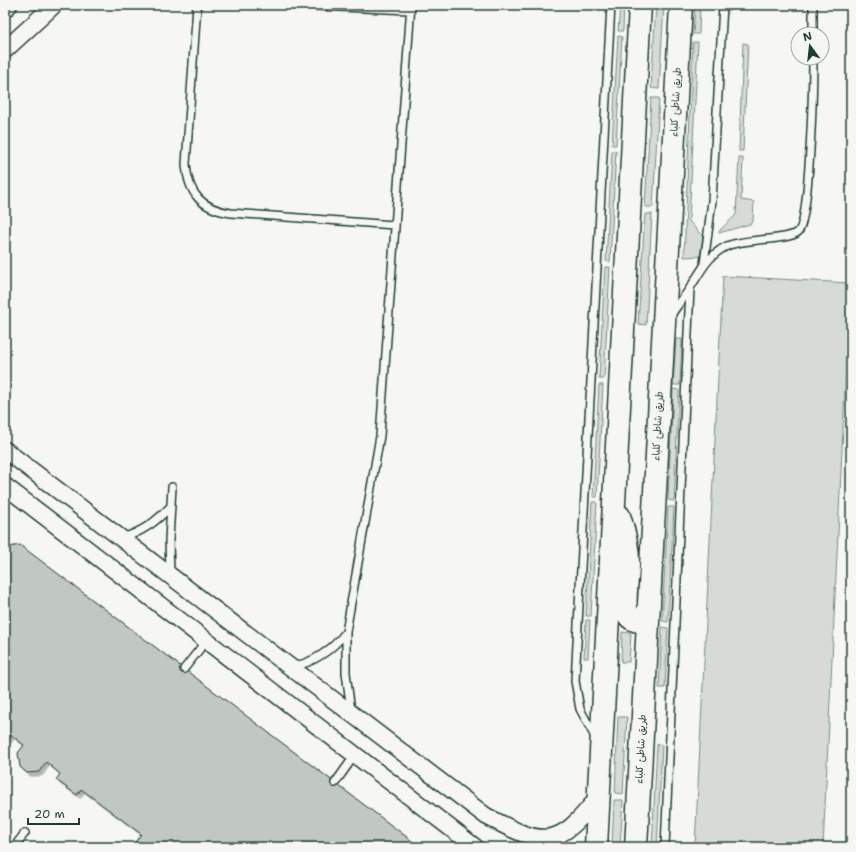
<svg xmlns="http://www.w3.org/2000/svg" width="856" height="852" font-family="'Shantell Sans','Playpen Sans Arabic',sans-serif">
<defs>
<filter id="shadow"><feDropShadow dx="3.5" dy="3.5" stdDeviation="0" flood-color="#0004"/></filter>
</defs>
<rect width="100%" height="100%" fill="#f6f6f2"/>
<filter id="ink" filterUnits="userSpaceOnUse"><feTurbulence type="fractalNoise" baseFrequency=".025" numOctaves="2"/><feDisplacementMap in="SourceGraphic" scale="8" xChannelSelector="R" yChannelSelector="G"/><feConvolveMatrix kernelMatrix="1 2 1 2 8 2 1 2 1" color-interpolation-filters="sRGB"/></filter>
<g filter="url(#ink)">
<path fill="#d6dbd6" stroke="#7a8c85" d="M620 5H624L623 31H618Z
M656 5H664L659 89 651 88Z
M695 5H700L699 34H693Z
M618 36 622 37 616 145H612Z
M693 42H698L689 221 703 237 700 256 684 257Z
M743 43 748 44 743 151H739Z
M651 98H659L653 207H645Z
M612 151H616L610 262 606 261Z
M739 158H743L741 200 754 202 753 221 750 224 719 233 720 230 736 215Z
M645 214H652L646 325 638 324Z
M605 267H610L604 379H599Z
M723 276 850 283 823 847H695Z
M676 339H682L680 385H673Z
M599 385H603L597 497H593Z
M673 389 679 390 674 501 668 500Z
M592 502H597L591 616H586Z
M668 507H674L668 622 662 621Z
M586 620H590L588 658H584Z
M662 627 668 628 665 688H659Z
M622 632 631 633 629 662H621Z
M618 717H627L623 794 615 793Z
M657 744 662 745 657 847H652Z
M614 800H623L620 847H612Z"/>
<path fill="#c1c8c3" stroke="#1f3d34" filter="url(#shadow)" d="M20 545 420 847H136L133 845 141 834 81 789 77 795 56 780 60 774 46 762 39 772 27 773 20 767 18 753 24 745 11 735 7 740 5 739V553L9 547Z"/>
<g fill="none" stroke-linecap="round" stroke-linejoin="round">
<defs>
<path id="service" d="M197 5 186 164C188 194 202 209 231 213L394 225
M292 5 410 10
M813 5V34
M704 264 712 201 723 5
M671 315C677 306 684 297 690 288 701 271 708 255 727 246 744 238 788 241 798 232 810 221 813 82 813 58
M122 538C142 532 156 522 171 506
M170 573 169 540 172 487
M292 667C315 662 332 650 346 632
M184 669 206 641
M351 711 346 673V632L380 436 411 5
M595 737 580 709 575 681 611 5
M335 783 355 755
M14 847 25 833
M665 847 690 288"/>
<path id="tertiary" d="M5 9 9 5
M5 50 54 5
M5 450 486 816C543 846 557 850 598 797
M5 486 475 847"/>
<path id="trunk" d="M619 516C624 531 628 546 628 561 629 574 622 604 628 614 631 621 639 621 646 622
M596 847 640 5
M636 847 681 5"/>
</defs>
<use href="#service" stroke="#1f3d34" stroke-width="10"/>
<use href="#tertiary" stroke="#1f3d34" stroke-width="19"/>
<use href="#trunk" stroke="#1f3d34" stroke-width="25"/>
<use href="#service" stroke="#f6f6f2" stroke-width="7"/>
<use href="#tertiary" stroke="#f6f6f2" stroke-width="16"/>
<use href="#trunk" stroke="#f6f6f2" stroke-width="22"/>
</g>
</g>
<g text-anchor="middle" stroke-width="4" stroke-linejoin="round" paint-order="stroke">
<g font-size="10" fill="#1f3d34" stroke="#f6f6f2">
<text transform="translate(675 102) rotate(-87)" y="4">طريق شاطئ كلباء</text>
<text transform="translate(657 426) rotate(-87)" y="4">طريق شاطئ كلباء</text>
<text transform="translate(640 749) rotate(-87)" y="4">طريق شاطئ كلباء</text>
</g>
</g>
<rect width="856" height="852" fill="none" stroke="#f6f6f2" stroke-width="20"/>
<rect x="10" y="10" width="836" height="832" fill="none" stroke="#1f3d34" stroke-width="1.5" filter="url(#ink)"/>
<g transform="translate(810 46) rotate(345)"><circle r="19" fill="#f6f6f2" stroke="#a0aca6"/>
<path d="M0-3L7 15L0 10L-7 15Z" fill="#1f3d34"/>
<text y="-6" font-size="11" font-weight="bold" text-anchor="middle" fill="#1f3d34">N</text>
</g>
<path d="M28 818v6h51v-6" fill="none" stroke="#1f3d34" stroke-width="2"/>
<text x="34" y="818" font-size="12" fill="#1f3d34" stroke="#f6f6f2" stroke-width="3" paint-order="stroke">20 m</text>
</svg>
